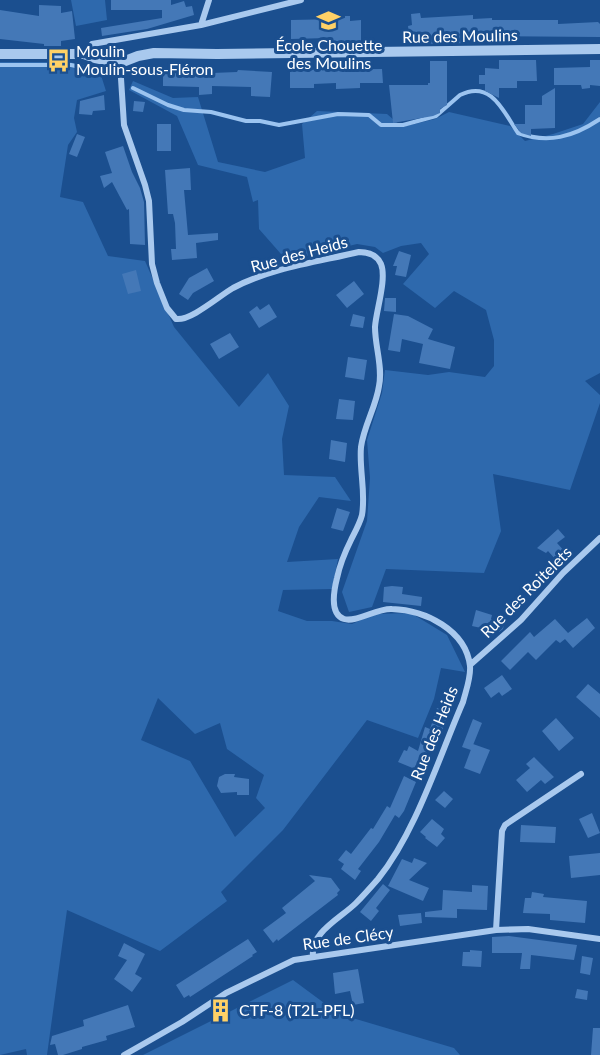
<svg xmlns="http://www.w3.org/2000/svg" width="600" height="1055" font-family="Lato,sans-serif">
<rect width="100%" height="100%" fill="#1b4f8f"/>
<path fill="#2e69ad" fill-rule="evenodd" d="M71 0H105L107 20 76 26Z
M0 62H69L99 69 106 91 77 100 74 118 77 132 68 145 60 197 83 202 108 256 145 261 174 327 239 407 268 373 289 406 282 439 284 475 335 477 351 501 319 497 299 527 287 562 338 559 332 589 283 590 278 611 307 621H332L352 624 374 614 411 613 447 635 465 672 441 668 434 699 418 738 367 720 283 830 221 892 227 901 160 951 67 910 47 1055H27L26 1049 0 1055ZM158 698 195 734 220 723 227 749 264 775 256 798 265 808 235 837 190 761 141 740Z
M133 81 173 98 198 97 218 162 265 172 305 158 302 124 317 111 387 114 402 127 435 119 449 112 510 126 525 141 553 134 583 124 600 102V373L585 381 600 395V403L570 490 493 474 501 531 484 573 386 569 372 607 349 612 342 592 367 521 370 478 367 440 382 393 385 370 428 375 449 372 485 377 494 366V340L486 310 454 291 435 308 403 284 429 254 421 243 401 246 383 253 375 247 357 244 283 262 281 254 259 229 258 200 253 202 247 177 198 165 177 116 129 90Z
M293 980 339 1014 454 1048 460 1055H143Z"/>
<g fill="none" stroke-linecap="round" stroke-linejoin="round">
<path stroke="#9cc4f0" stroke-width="4" d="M0 65H71L98 71
M133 88 168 105 184 110 211 112 246 121H260L279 125 338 114 369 115 381 125H403L436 116 460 95C492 79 504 113 518 133 548 144 573 137 600 119"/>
</g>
<path fill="#4478b7" d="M111 0H171V5L184 1 186 7 192 6 194 15 147 29 102 36 101 28 162 18V10H111Z
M39 5 61 6V13L72 11 75 39 61 41V46H44V44L0 39V10L39 16Z
M420 13 421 18 473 15V19L492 18V20H558V24L598 22 600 24V37L492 36 474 37V43L410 44 408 26 412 25 411 14Z
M339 16H350V21L361 20V41H327V38L291 39V20L339 19Z
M499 60H536L537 81H517V88H499V98L485 91V84H479V75H485V68L499 69Z
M590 60H600V86L590 85V88L582 89 581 85H554V68L590 67Z
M430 61H447V105L440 109V113L433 116 393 123 389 85H428V83H430Z
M212 69V73L237 72 238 70 272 72 270 97 251 96V87L212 86V94L199 95V87L163 86V71Z
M382 69 383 83H360V88L336 89V83L314 84V88H290V70Z
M555 88V128L531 129V136L521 133 514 124H525V105H542V96Z
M104 95 105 110 93 111 92 115 79 114 80 101Z
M134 101 145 102 143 112 133 111Z
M157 124H171V151H157Z
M77 134 85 137 77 157 69 154Z
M123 146 132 172 140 188 144 202 145 245 130 244 129 209 127 210 112 182 104 188 100 176 112 173 105 152Z
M190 168 191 190H184L188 235 218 233V240L196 243 197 258 172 260 171 249H176L175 223 173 214H168L165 170Z
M399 251 411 255 406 277 395 275 397 266H393Z
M207 268 214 281 193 293 188 300 179 294 189 278Z
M136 270 141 291 128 294 122 274Z
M354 281 364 294 347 308 336 295Z
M385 298H396V312L384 311Z
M269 304 277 317 259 328 249 312 257 306 260 310Z
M353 314 365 317 363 328 350 326Z
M394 314 408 316 433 329 428 339 455 347 450 369 419 363 423 344 402 339 400 352 388 350Z
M230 333 239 347 219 359 210 344Z
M348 357 367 360 364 380 345 377Z
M339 399 355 401 353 420 336 419Z
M331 440 347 443 345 462 329 459Z
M337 508 350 512 343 531 331 528Z
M558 529 565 537 557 543 566 553 557 561 548 551 546 553 537 548Z
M392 586 403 587 402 594 422 597 421 606 383 602 384 587Z
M476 610 492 615 491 619 504 624 503 629 499 632 472 626Z
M587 618 595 628 573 648 565 639 560 643 556 640 536 660 528 652 510 670 501 661 530 632 534 637 555 619 568 633Z
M502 675 512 689 502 696 499 692 491 698 484 688Z
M588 684 600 694V718L576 697Z
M437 708 449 712 437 745 430 742 426 757 420 755 415 769 398 762 404 750 407 751 409 746 418 751 425 727 430 729Z
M556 718 574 738 559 751 542 731Z
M473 719 482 723 471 750 462 747Z
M473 744 490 750 480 774 464 768Z
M534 757 554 777 545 784 541 780 527 792 516 780 530 768 526 764Z
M225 774H235L234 777 249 779V795H237V792L221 793 217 786 219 777Z
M404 776 416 782 404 811 399 818 395 815 379 842 358 869 361 871 355 880 341 869 344 864 338 860 346 850 351 854 371 828 373 829 387 806 390 808Z
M444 791 453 799 445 808 435 800Z
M592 813 600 833 588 838 579 819Z
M432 819 444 829 441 834 445 838 437 847 425 838 426 837 420 832Z
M521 825 556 827 555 843 520 842Z
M600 853V875L571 878 569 856Z
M414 858 427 863 409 880 429 888 423 901 388 886 402 859 412 863Z
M309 875 331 878 340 890 337 893 338 895 278 941 277 939 273 943 263 930 286 913 282 908 315 881Z
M383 884 390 890 376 908 379 911 371 921 360 912Z
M472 885 488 886 487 910 457 909V918L425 917V912L442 910 443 890 472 892Z
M532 892 544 894 543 897 587 901 585 923 550 920V914L523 913 525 898H531Z
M421 913 422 923 400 926 398 915Z
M509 936 577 945 574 960 531 955 530 969H520L522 953H492V937Z
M248 939 257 952 252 955 253 956 190 997 189 995 184 998 176 985Z
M124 943 145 954 135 974 142 978 132 992 114 979 127 960 118 956Z
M470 950 482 951 481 967 462 966 463 952H470Z
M582 956 593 958 590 975 580 973Z
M358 969 364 1003 353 1005 350 991 335 994 333 973Z
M577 989 588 991 587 1000 575 998Z
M222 1003 227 1012 219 1016 214 1008Z
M128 1005 135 1027 106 1036 107 1040 82 1047V1049L63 1055H58L55 1044 50 1045 52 1036 84 1026 83 1020Z
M593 1028H600V1055H591Z"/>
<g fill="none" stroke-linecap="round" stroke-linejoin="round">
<path stroke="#a9c9ee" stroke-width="6" d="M201 25 209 0
M84 54 92 44 201 25 301 0
M120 63 124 125 145 185 149 201 152 264 157 283 167 308 176 319C191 321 219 296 233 288 271 268 317 262 359 252 368 252 377 255 381 264 387 279 376 311 375 327 375 347 383 367 379 386 376 407 364 425 361 447 359 470 366 492 362 515 360 523 355 532 351 540 345 552 340 564 337 578 334 590 329 614 344 619 356 623 377 608 392 609 425 610 466 630 470 666 471 678 466 690 463 702 439 757 416 832 378 879 371 887 364 895 356 903 341 918 310 932 313 957
M470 665 521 620 563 573 600 538
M496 930 502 831 505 825 581 774
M124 1055 182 1022 226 993 294 960 496 930 528 929 600 939"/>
<path stroke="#a9c9ee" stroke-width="10" d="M0 54H84L95 58 120 63 138 56 154 53 217 54 600 49"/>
</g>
<defs>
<symbol id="school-bare" viewBox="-9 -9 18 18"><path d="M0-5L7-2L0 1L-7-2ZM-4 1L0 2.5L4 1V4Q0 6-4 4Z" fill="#ffd166" stroke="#1b4f8f" stroke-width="2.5" paint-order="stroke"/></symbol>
<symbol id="bus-bare" viewBox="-9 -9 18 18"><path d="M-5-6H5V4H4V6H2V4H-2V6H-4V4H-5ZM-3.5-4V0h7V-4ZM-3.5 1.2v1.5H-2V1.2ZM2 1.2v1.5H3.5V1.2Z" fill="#ffd166" stroke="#1b4f8f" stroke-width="2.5" paint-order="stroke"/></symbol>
<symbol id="building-bare" viewBox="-9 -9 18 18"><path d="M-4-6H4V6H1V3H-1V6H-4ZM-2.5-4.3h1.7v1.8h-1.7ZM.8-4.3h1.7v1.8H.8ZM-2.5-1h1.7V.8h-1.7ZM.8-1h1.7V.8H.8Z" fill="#ffd166" stroke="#1b4f8f" stroke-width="2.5" paint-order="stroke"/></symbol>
</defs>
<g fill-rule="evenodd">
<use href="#school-bare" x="312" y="4" width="33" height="33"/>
<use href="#bus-bare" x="42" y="44" width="33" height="33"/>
<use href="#building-bare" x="204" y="994" width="33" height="33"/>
</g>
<g text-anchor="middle" stroke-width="6" stroke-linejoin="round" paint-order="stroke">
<g font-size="16" fill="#fff" stroke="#1b4f8f">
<text transform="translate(460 36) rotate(-1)" y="6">Rue des Moulins</text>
<text transform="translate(299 254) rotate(-15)" y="6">Rue des Heids</text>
<text transform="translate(526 592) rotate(-45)" y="6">Rue des Roitelets</text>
<text transform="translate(434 733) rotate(-68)" y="6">Rue des Heids</text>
<text transform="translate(348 938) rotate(-8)" y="6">Rue de Clécy</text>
</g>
<g font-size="16" fill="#fff" stroke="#1b4f8f" text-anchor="start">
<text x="329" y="51" text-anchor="middle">École Chouette<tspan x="329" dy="18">des Moulins</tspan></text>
<text x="76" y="57">Moulin<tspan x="76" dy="18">Moulin-sous-Fléron</tspan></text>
<text x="239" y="1016">CTF-8 (T2L-PFL)</text>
</g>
</g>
</svg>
